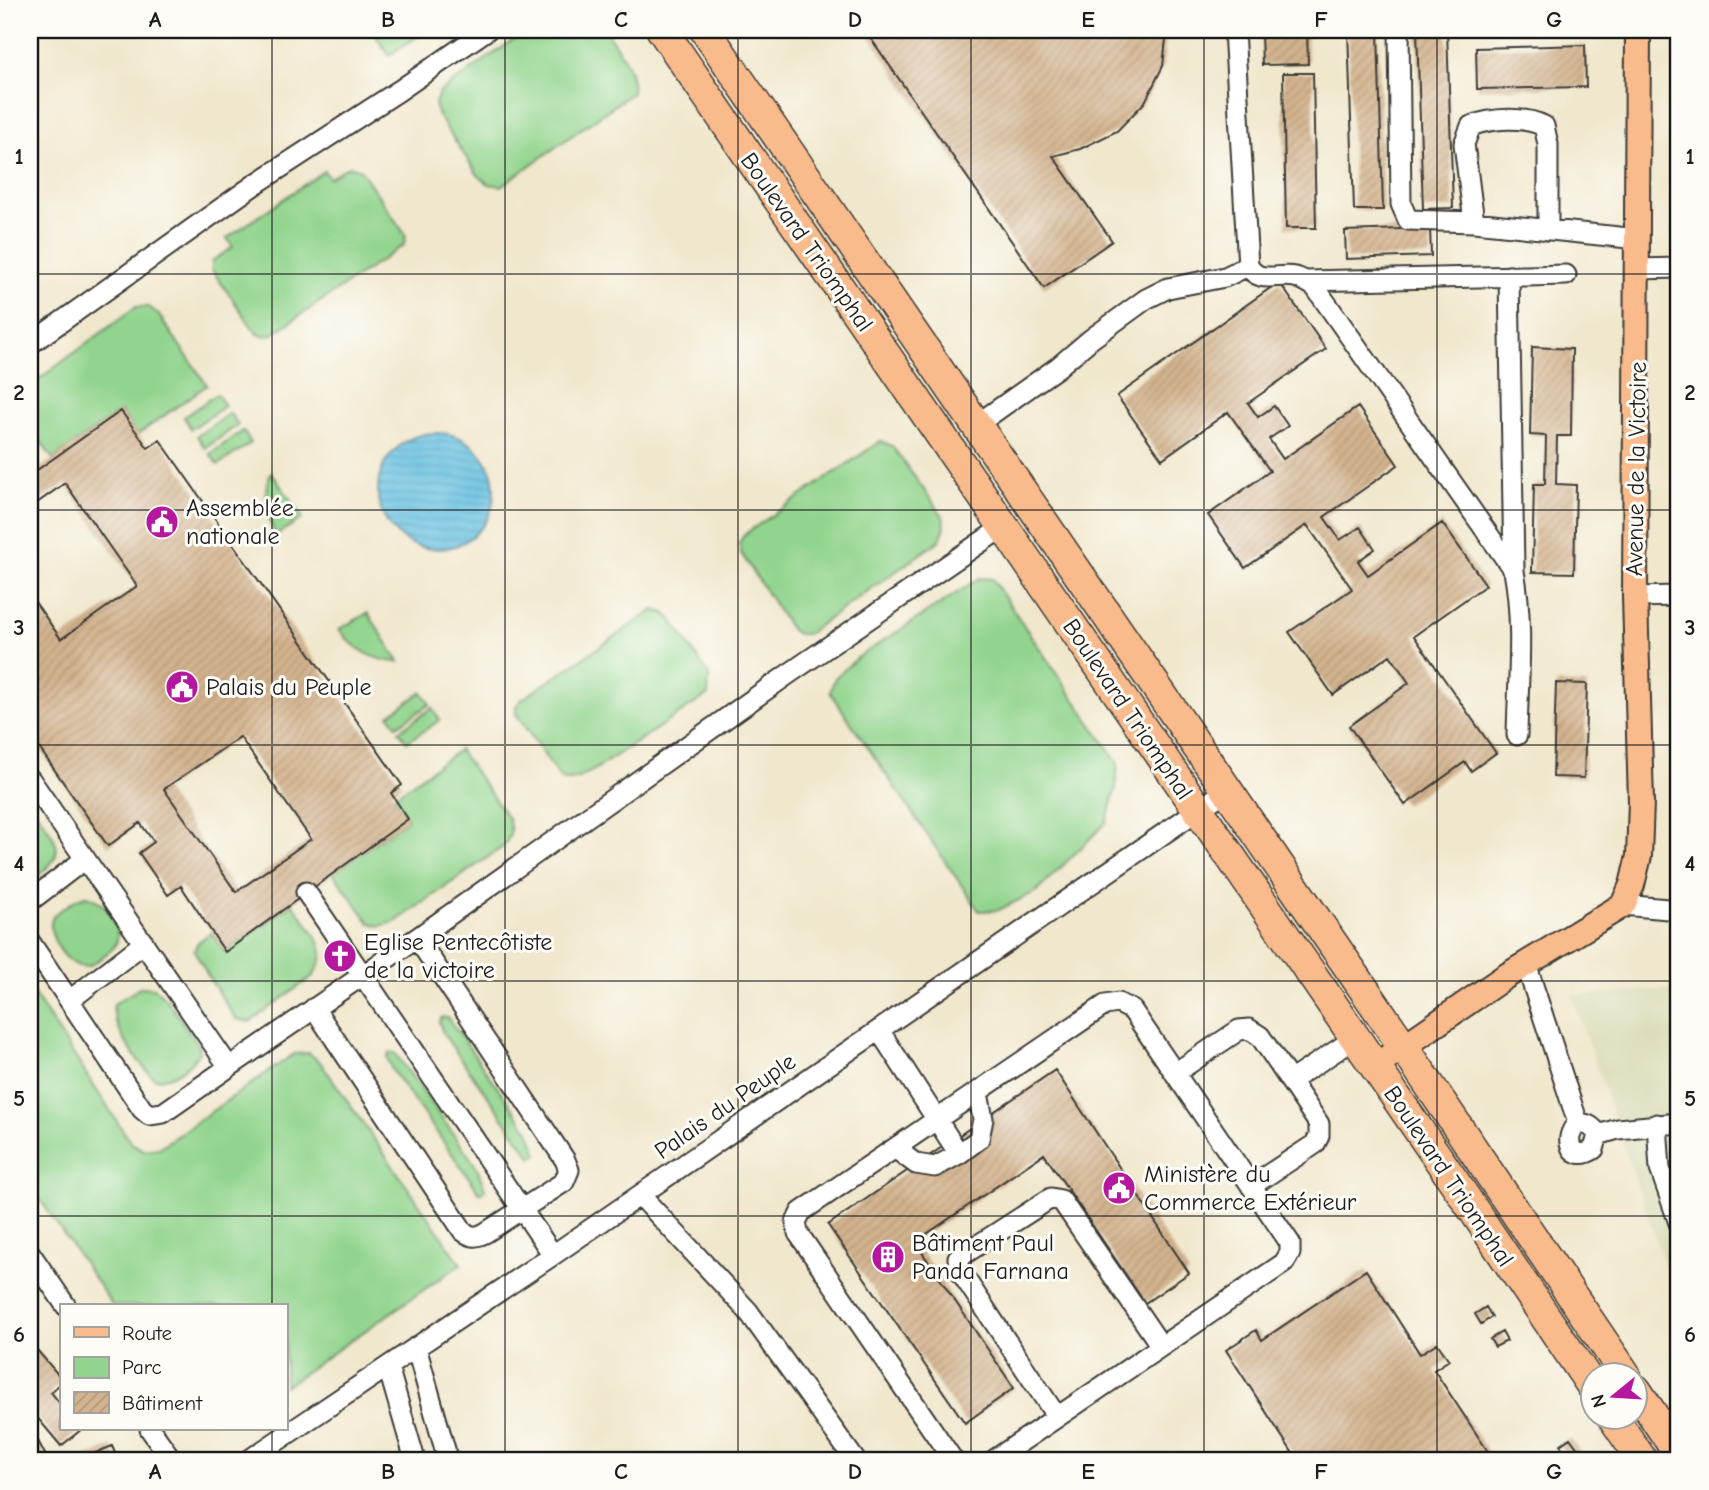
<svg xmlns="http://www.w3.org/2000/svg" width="1709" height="1490" font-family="'Comic Neue',sans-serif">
<defs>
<pattern id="water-rules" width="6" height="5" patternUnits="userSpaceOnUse" patternTransform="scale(1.75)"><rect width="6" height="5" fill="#64bfe1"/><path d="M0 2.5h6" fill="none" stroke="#56a4c0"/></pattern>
<pattern id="building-hatch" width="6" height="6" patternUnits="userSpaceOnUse" patternTransform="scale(1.75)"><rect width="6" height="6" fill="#d3b38e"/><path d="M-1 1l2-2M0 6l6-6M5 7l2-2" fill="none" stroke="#b5997a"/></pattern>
</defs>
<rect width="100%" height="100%" fill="#fdfcf7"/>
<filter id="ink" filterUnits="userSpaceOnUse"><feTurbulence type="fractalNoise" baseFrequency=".0143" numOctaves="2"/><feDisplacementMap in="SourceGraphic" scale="14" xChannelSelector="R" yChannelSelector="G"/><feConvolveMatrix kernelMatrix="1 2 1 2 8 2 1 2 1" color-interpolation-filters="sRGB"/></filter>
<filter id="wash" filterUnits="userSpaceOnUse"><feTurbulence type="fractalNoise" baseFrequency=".00686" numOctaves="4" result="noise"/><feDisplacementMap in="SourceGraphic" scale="28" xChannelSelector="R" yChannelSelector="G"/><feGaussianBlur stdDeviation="1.57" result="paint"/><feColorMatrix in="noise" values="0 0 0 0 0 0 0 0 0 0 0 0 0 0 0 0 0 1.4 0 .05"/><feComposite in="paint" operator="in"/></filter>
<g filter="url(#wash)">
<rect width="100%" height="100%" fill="#f0e7cc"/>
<path fill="#ddb" d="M1672 30H1679V254H1673Z
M1679 989V1307L1572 995Z"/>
<path fill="#91d48d" stroke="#567854" stroke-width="2" d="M372 30H427L389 55Z
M527 30H605C618 50 635 68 632 93L501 186 489 184 478 175 437 114 435 103 439 93Z
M349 166 360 169 406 236 404 245 271 335 264 336 257 334 212 270V261L233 247 227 238 324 171 329 178Z
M136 307H149L158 314 207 385 137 435 121 411 53 459 30 426V386Z
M217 394 225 406 191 429 184 417Z
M230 413 238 425 205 448 197 436Z
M243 431 251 443 218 465 210 454Z
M881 441 892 446 943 516 945 527 940 540 807 634H797L791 630 741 553 739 543 745 534Z
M271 472 303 518 275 536C268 514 261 494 271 472Z
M980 578 992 579 1118 763 1116 787 1106 823 1037 891 999 910 979 911 830 692 835 678 857 658Z
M654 610 665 613 671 619 709 675 708 695 594 770C583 775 573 784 560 778L516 714V706L521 700Z
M368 613 399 662C376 662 353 649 339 629Z
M422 692 430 704 397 726 389 715Z
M432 708 440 720 407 742 399 731Z
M459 750 508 818C512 830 511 835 504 846L395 922 380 926 370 923 333 873 408 819 393 797Z
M30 803C53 836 76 854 30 880Z
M87 896C106 900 130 935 110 951 104 955 95 964 88 966 68 972 42 930 54 915 58 911 64 908 68 905 75 900 79 897 87 896Z
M293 904C301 915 323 941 322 955 322 962 317 969 313 976L250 1022 236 1019 211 981 194 950 199 941 211 933 225 952Z
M141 987 154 988 166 999 198 1044 199 1052C190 1067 173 1079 155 1079 140 1065 109 1025 114 1004Z
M30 988 131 1143 144 1150 159 1148 294 1054 309 1053 321 1063 461 1264 285 1386V1306H113L30 1185Z
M442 1017 448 1018 529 1131 538 1154 532 1158 444 1035 439 1022Z
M390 1053H395L477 1167 485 1189 480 1193 392 1070 387 1057Z"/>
<path fill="url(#water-rules)" stroke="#406e7e" stroke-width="2" d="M378 491a58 58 0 1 1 116 0a58 58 0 1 1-116 0Z"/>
<g id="blocks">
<path fill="url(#building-hatch)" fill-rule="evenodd" d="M865 30H1167L1163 66 1145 102 1117 131 1080 149 1053 156 1112 241 1044 288Z
M1261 30H1307L1308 64 1262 65Z
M1348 30H1378L1383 210H1354Z
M1417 30H1447L1453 208 1423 209Z
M1585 45 1586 87 1477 89 1476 48Z
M1283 73H1313L1316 228H1286Z
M1430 228 1431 256 1346 259 1345 231Z
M1279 282 1326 349 1248 403 1258 417 1274 406 1288 426 1269 439 1283 459 1358 407 1398 465 1324 517 1340 540 1360 527 1375 549 1358 561 1368 575 1442 523 1486 585 1414 636 1496 753 1471 771 1465 762 1405 805 1349 726 1409 683 1390 655 1333 695 1289 632 1352 589 1307 525 1245 568 1208 515 1270 471 1228 412 1162 459 1117 396Z
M1532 347 1572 349 1571 436H1557L1556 484 1576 485 1574 573 1532 572 1534 484H1545L1546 436 1530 435Z
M121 411 148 448 160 440 402 785 391 793 408 819 225 952 181 886 168 895 139 853 154 842 140 823 108 846 30 735V595L61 639 137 586 65 483 30 508V475ZM240 737 311 839 236 892 164 789Z
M1556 683 1587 684 1584 778 1553 777Z
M1055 1070 1189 1273 1145 1303 1044 1154 915 1242 1014 1388 965 1423 828 1225Z
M1366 1270 1420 1354 1437 1343 1449 1360 1434 1370 1491 1456 1485 1460H1290L1287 1455 1292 1452 1226 1350 1256 1330 1262 1340Z
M1486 1307 1492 1317 1481 1324 1475 1314Z
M1502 1332 1507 1341 1495 1347 1490 1339Z
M37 1350 61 1378V1383L51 1392 61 1405V1429H82L61 1446 30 1409V1356Z
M1570 1438 1581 1453 1571 1460 1560 1445Z
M37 1439 48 1460H30V1443Z
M112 1446 118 1460H78Z"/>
</g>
</g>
<g filter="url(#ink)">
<use href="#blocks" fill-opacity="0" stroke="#3c3a36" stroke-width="2"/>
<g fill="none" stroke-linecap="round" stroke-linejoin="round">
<defs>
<path id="minor" d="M1234 30 1248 266C1260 285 1277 273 1295 277 1303 279 1309 283 1315 287L1514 571C1524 624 1518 681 1517 735
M1399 30 1401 204 1408 220 1474 222 1638 239
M1474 222 1464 144 1471 126C1492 118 1524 116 1544 126L1548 144V230
M1638 269 1679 268
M1509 276 1514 569
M1306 281 1566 275
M30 344 254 185 400 90 487 30
M976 425 1058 367 1091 339 1146 299 1168 288 1225 277 1248 266
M1635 597 1679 596
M30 779 229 1067 417 938 787 675 1003 527
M306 892 553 1255
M30 901 85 859
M1623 905 1679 910
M30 942 142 1109 149 1115 163 1113 229 1067
M1526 964 1578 1123C1561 1139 1572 1164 1594 1149L1598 1135C1593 1126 1588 1124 1578 1123
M70 1000 144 943
M314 1008 463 1231C471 1237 475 1238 485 1233L564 1182 569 1170 565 1160 417 938
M879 1030 959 1154
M1175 1073 1239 1030 1249 1029 1260 1036 1319 1124V1136L1315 1144 1251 1186
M1290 1081 1354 1039
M1657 1124 1660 1169 1679 1223
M1598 1135 1618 1129 1679 1123
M896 1149 916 1164 935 1167 959 1154 979 1139 983 1119 978 1093
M640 1195 748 1311 855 1460
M30 1253 66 1306
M416 1347 448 1460
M388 1367 415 1460
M1057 1417 960 1271 958 1258 1051 1198 1061 1200 1161 1346
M150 1429 172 1460
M249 1460 553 1255 1227 790
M953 1460 798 1233 796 1222 801 1212 1105 1005 1118 1003 1132 1010 1290 1243V1253L1284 1263 994 1460"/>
<path id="major" d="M1374 1067 1503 978 1623 905 1632 885 1639 856 1641 802 1635 597 1638 30"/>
<path id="highway" d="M662 30 1462 1193 1594 1389
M705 30 1403 1046 1625 1374
M1636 1390 1679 1454
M1612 1416 1642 1460"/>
</defs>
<use href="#minor" stroke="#3c3a36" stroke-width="23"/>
<use href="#major" stroke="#3c3a36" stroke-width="28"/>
<use href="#highway" stroke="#3c3a36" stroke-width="33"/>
<use href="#minor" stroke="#fff" stroke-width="19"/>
<use href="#major" stroke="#fabb8c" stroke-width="24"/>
<use href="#highway" stroke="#fabb8c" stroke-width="30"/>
</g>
</g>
<path fill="none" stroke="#1c1c1c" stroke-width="2" stroke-opacity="0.55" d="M272 30V1306M505 30V1460M738 30V1460M971 30V1460M1204 30V1460M1437 30V1460M30 274H1679M30 510H1679M30 745H1679M30 981H1679M30 1216H1679M272 1429V1460"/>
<defs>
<symbol id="civic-disc" viewBox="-11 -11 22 22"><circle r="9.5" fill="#b5179e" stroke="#fdfcf7"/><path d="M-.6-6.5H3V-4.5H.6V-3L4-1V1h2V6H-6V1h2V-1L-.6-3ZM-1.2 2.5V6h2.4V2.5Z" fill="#fff"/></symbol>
<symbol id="church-disc" viewBox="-11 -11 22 22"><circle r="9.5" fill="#b5179e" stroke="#fdfcf7"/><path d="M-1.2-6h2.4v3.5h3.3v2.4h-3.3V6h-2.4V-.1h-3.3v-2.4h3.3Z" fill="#fff"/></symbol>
<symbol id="building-disc" viewBox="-11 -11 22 22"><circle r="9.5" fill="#b5179e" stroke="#fdfcf7"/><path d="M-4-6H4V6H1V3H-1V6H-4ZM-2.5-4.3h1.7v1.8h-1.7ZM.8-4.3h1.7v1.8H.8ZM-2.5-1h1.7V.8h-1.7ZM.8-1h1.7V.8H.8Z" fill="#fff"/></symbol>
</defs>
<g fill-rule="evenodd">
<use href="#civic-disc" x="143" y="503" width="38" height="38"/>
<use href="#civic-disc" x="163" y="668" width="38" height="38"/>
<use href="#church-disc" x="321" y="937" width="38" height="38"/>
<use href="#civic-disc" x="1100" y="1169" width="38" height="38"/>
<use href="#building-disc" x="869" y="1238" width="38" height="38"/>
</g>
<g text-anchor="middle" stroke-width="6" stroke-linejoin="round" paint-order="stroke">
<g font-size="24" fill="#1c1c1c" stroke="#fdfcf7">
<text transform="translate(807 242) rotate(55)" y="8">Boulevard Triomphal</text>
<text transform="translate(1636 469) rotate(-89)" y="8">Avenue de la Victoire</text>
<text transform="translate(1128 709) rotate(56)" y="8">Boulevard Triomphal</text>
<text transform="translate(725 1106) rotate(-35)" y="8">Palais du Peuple</text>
<text transform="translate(1449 1176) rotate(56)" y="8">Boulevard Triomphal</text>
</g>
<g font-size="24" fill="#1c1c1c" stroke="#fdfcf7" text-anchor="start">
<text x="186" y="516">Assemblée<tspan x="186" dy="28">nationale</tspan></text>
<text x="206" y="695">Palais du Peuple</text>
<text x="364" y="950">Eglise Pentecôtiste<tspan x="364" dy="28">de la victoire</tspan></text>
<text x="1144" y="1182">Ministère du<tspan x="1144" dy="28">Commerce Extérieur</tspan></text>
<text x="912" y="1251">Bâtiment Paul<tspan x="912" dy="28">Panda Farnana</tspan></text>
</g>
</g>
<rect width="1709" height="1490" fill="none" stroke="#fdfcf7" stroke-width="77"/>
<rect x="60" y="1304" width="228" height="126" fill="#fdfcf7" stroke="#a3a29f" stroke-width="2"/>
<rect x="74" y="1327" width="35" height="10" fill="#fabb8c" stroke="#a3a29f" stroke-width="2"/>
<text x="122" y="1340" font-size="21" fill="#1c1c1c">Route</text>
<rect x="74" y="1357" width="35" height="21" fill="#91d48d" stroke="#a3a29f" stroke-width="2"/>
<text x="122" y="1374" font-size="21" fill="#1c1c1c">Parc</text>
<rect x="74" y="1392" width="35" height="21" fill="url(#building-hatch)" stroke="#a3a29f" stroke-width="2"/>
<text x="122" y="1410" font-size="21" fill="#1c1c1c">Bâtiment</text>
<g transform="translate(1614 1396) rotate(252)"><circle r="33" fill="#fdfcf7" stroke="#a3a29f" stroke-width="2"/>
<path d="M0-5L12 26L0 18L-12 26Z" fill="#b5179e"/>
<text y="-10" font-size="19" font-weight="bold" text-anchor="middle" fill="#1c1c1c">N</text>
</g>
<rect x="38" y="38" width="1632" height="1414" fill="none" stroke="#1c1c1c" stroke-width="2.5"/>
<g font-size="23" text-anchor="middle" font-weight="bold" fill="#1c1c1c">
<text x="155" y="27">A</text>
<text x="388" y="27">B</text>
<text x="621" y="27">C</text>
<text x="855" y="27">D</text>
<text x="1088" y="27">E</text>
<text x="1321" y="27">F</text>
<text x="1554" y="27">G</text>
<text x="19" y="164">1</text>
<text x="1690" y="164">1</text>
<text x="19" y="400">2</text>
<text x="1690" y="400">2</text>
<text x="19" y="635">3</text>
<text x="1690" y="635">3</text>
<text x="19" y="871">4</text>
<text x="1690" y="871">4</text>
<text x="19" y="1106">5</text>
<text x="1690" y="1106">5</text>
<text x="19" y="1342">6</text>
<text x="1690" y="1342">6</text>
<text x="155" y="1479">A</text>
<text x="388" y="1479">B</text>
<text x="621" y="1479">C</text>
<text x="855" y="1479">D</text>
<text x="1088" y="1479">E</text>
<text x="1321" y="1479">F</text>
<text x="1554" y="1479">G</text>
</g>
</svg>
